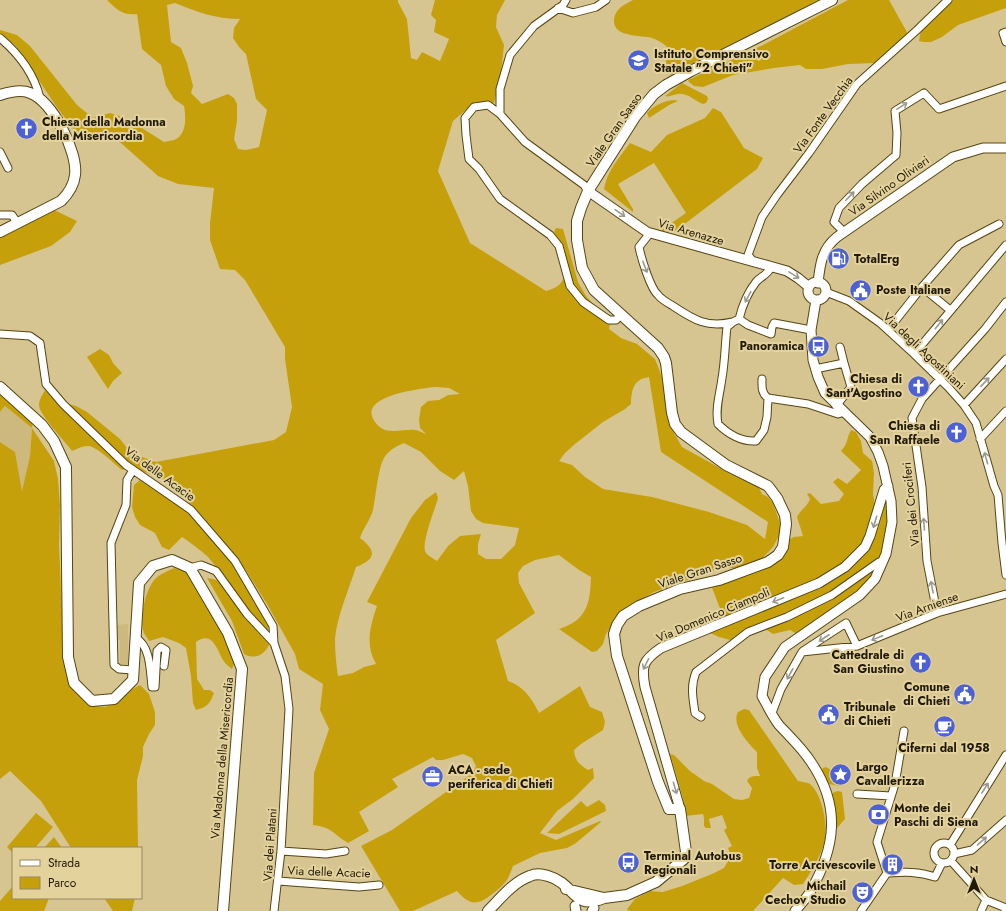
<svg xmlns="http://www.w3.org/2000/svg" width="1006" height="911" font-family="Jost,sans-serif">
<rect width="100%" height="100%" fill="#d7c591"/>
<path fill="#cdb97d" d="M5 406 32 428 30 456 22 492 15 452 0 442V412Z
M128 624V664H120V640H116V625Z"/>
<path fill="#c6a00b" fill-rule="evenodd" d="M107 0H398V2L407 19 411 58 417 60 422 52 440 61 449 39 434 32 436 20 431 15 435 0H505L497 15 496 27 504 45 501 73 494 103 475 102 453 121 438 171 470 243 546 291C580 283 557 254 554 232L556 228 563 229 578 282 586 296 610 323 609 329 621 338 637 344 655 359 662 377 669 424 682 447 727 472 745 479 759 488 762 494 768 497 773 503 781 526V532L773 547 760 561 743 569 723 567 654 592 621 611 606 634 603 644 597 651 592 652 559 629C587 620 590 604 591 577L579 570 559 555 535 560 523 566 518 573 519 583 535 613 496 640 508 681C524 686 532 699 539 713L580 686 590 707 602 712 605 722 603 730 581 744 574 750C575 761 579 764 588 770L593 768 594 778 573 799 557 811 540 833 556 840 600 821 601 822 576 843 567 848 540 853 513 866C508 881 504 885 491 895 477 906 469 905 457 891L413 911H400L361 846 392 830 473 773 476 766 472 758 463 754 443 760H436L433 757 392 779 398 787 359 812 369 831 348 843C333 834 332 827 313 825L314 773 329 729 320 710 323 684 299 669 295 654 267 604 245 569 180 493 159 477 130 467 122 470C113 463 98 447 88 446 82 446 77 449 72 451 65 441 39 415 39 405 39 399 43 394 45 390L54 400 76 406 87 412 120 439 131 453 156 462 274 440 286 432 292 407 285 359V347L245 280 235 270 220 269 210 240V223L214 188 178 184 158 176 112 135 86 138 75 131 58 109 16 46 0 33V30L17 35 30 46 77 105 93 118 110 113 126 118 164 142C167 141 171 141 174 140 187 135 186 117 184 106L174 99 166 86 161 65 142 49 137 14C123 16 116 9 107 0ZM175 3C197 12 216 19 240 19L234 28 233 38 239 47 246 54 256 99 267 110 259 147 246 150 238 149 234 139 237 121V104L234 98 228 94 202 104 191 93 193 86 187 63 181 48 171 42 167 5ZM649 377 661 452 768 522 765 539 747 525 709 512 652 497 603 489 585 477 572 465 559 461 565 453 575 444 603 422 625 409 631 404C631 396 632 384 640 380 642 378 647 378 649 377ZM436 387 449 388 460 394 448 395 439 400 428 401 421 407 419 420 420 428 426 434C423 433 418 430 415 430 404 429 391 434 381 428 377 425 373 420 372 416 365 395 423 388 436 387ZM404 443 421 452 440 471 454 480 464 471 468 486 471 511 476 519 483 523 519 528 515 545 501 559H486L478 554V544L481 534 460 536 448 546 437 561C433 558 427 556 425 551 422 541 435 509 438 498L436 492 425 500 411 518 367 602 377 606C370 626 365 645 376 664L364 667 353 673 338 676C336 663 335 651 335 639 337 616 349 589 356 567 376 559 377 551 360 538 363 528 370 521 373 510 376 497 378 464 386 455 391 449 397 446 404 443Z
M633 0H819L671 75C662 60 668 63 668 48 663 43 658 40 652 38 641 35 612 38 614 19 616 8 624 5 633 0Z
M848 0H889L908 34 875 63 848 64 822 69H806L800 65 774 68 733 75 703 87 694 86 689 82 688 80 761 46Z
M952 0H1006V8L958 25 942 37 931 42H923L919 41 920 34 923 29Z
M682 83 707 96 708 99 706 103 703 104C695 101 689 94 681 94 675 93 670 98 665 96Z
M674 100 678 101 669 105 649 118 647 113C654 105 664 101 674 100Z
M713 108 721 112 744 148 763 158 757 169 674 232 660 231 686 213 654 163 618 184 633 209V212L604 189C607 171 619 158 630 143L651 152 667 135 705 118Z
M52 209 77 221 70 232 51 246 0 265V232Z
M100 349 109 355 113 363 122 373 113 381 108 389 87 357Z
M0 393 33 422 32 428 54 461 58 479 60 506 59 545 63 634 67 678 77 693 86 702 94 706 105 707 116 703 129 691 140 685 149 694 155 712V725L149 734 143 747V756L137 780 138 848H71L41 801 10 771 0 779V442L15 452 22 491 30 456 32 428 5 406 0 412Z
M851 430 856 432 861 441 863 453 872 461 874 473 873 494 876 511 862 546 850 555 838 567 823 579 724 619 711 585 755 570 790 539 794 537 803 536 797 517C800 510 808 506 810 499L807 494 810 493 821 504 839 501 844 494 833 482 838 478 847 484 861 470 841 451C849 442 846 439 851 430Z
M140 480 183 508 194 519 226 554 269 623 268 631C256 627 220 569 207 556 199 549 191 543 182 537L169 550 162 547 155 533 140 525 135 517 132 507 134 485Z
M885 504 889 507 890 513C887 527 886 546 881 559 868 590 824 615 797 634L790 630 773 634 764 628 747 631 730 640 719 637 710 633 821 587 848 571 868 549 879 526Z
M174 568 188 572 196 580 236 659 232 669C229 666 225 664 223 660 217 649 212 630 196 642L197 679 204 690H210L214 693C210 703 208 707 196 710L193 703 191 676 186 648 179 643 163 637 149 641C148 638 145 636 144 633 139 619 145 590 155 579 160 574 168 571 174 568Z
M207 578 213 579 218 581 233 597 270 643C265 655 255 660 244 654L232 621Z
M744 709 749 710 798 781C801 782 807 782 810 784 822 794 828 825 825 839 822 855 812 870 803 884L794 885 783 878 753 911H629L627 909 635 899 650 891 663 892 682 886 712 874 724 868 731 856 728 848 732 846 724 830 727 828 722 815 709 819 711 828H706L704 826V818L703 814 685 816 683 798 670 754 674 755 690 771 704 781 712 784 734 799 742 800 749 798 752 788 747 781C750 775 755 776 760 776L757 768V752C748 743 731 725 738 712Z
M826 767C833 771 838 776 840 784L839 786 829 784 821 771 823 768Z
M838 791 842 792 845 819 836 829V812L832 794 834 792Z
M599 800 605 805 606 811 559 834 547 833 581 801 587 807Z
M36 813 53 827 35 848H13V853L7 847Z
M54 837 62 848H44Z
M13 886V898H49L44 911H0V901Z
M104 898H135L132 911H113Z"/>
<g fill="none" stroke-linecap="round" stroke-linejoin="round">
<defs>
<path id="minor" d="M566 0 563 5 534 26 510 55 500 89V114L525 142 584 185 588 191
M558 8 573 13 596 7 606 0
M1006 32 1003 33 1006 42
M0 38C19 54 34 74 40 98
M500 114 488 105 474 107 465 118 466 135 469 159 479 169 500 199 550 235 559 246 570 286 583 302 609 320H616L621 314
M0 152 8 168
M0 215H12L18 224
M844 232 834 222 839 208 862 184 896 155 897 133 895 111 924 93 939 109 1006 86
M650 233 639 247C641 257 650 288 658 295 662 300 668 303 673 306 694 320 707 328 733 322
M754 262 748 255 762 217 777 195 809 153 857 84 917 30 948 0
M771 267C768 275 761 276 756 282 748 292 742 307 739 319L748 325 771 334 772 327 774 323 811 330
M922 287 950 310
M826 292 849 301 880 323 914 354 948 387 964 405 976 423 994 486 998 495 1002 543 1006 575
M739 319 733 322 727 327C725 344 725 361 722 378 720 394 715 408 718 424 728 434 742 442 756 441L764 430 767 417 768 398 808 404 838 414 845 412
M888 330 922 287 959 245 999 224
M0 334 30 336 40 343 46 384 63 404 126 465 191 510 235 561 273 626 274 643
M840 347 844 363
M914 354 1006 245
M815 369 844 363 851 387 836 406
M762 379C762 386 761 393 768 398
M964 405 1006 359
M980 439 1006 411
M133 470 127 480 126 505 111 543 114 665 119 669 133 670
M190 568 201 565 216 571 247 614 274 643 285 676 289 709 281 851 274 911
M937 613 927 561 922 487 912 418 922 399 985 329 1006 302
M136 638C151 647 150 671 152 687H155L157 651 161 647 166 650 164 666
M803 651 846 623 857 646
M772 713 781 689 802 652 857 646 937 613 1006 594
M701 717 695 713C693 698 690 687 696 672L748 632 787 617 832 595 879 562H883
M857 794 891 796
M934 853a10 10 0 1 1 20 0a10 10 0 1 1-20 0Z
M950 845 1006 755
M281 851 326 854 345 851
M954 854 972 850 1006 820
M951 861 986 900
M887 873 877 842 895 784 904 731
M278 881 359 887 379 885
M861 911 887 873C904 872 918 871 935 877L942 863
M981 911 986 900 1006 908 1005 911"/>
<path id="tertiary" d="M588 191 647 232 787 271 798 278 809 287
M808 291a9 9 0 1 1 18 0a9 9 0 1 1-18 0Z
M818 283C820 264 822 249 837 237L953 157 983 148H1006
M680 809 645 687C641 666 643 660 661 648L819 583 845 567 865 547 870 536 884 490 888 486
M575 906 576 911
M592 911 594 908
M795 911C800 905 806 899 810 892 836 847 841 806 811 762 802 748 790 737 779 725 772 716 767 705 762 696L765 677 785 647 860 595 875 579 886 554 892 522 891 501 883 466 878 452 870 437 825 393 818 377 813 360 811 330 816 300"/>
<path id="secondary" d="M0 95C9 92 21 89 30 93 52 100 78 152 75 175 74 185 68 194 61 201L0 232
M0 387 42 425 54 441 66 467 68 657 74 683 92 701 114 699 133 680 139 583 153 566 172 560 190 568 228 633 242 669 223 911
M566 889 604 898 627 895 656 882 684 859 686 852 680 809H669L658 782 617 656 614 634 617 625 623 616 639 606 680 589 719 580 768 562 778 555 783 547 786 524 785 515 777 498 768 486 726 465 681 432 675 424 672 413 666 363 664 357 658 348 594 290 582 268 577 240V221L581 208 588 191 635 117 654 94 666 85 691 71 832 0
M488 911C500 899 513 882 530 876 536 873 542 874 548 876 576 884 572 911 604 898"/>
</defs>
<use href="#minor" stroke="#564611" stroke-width="9"/>
<use href="#tertiary" stroke="#564611" stroke-width="11"/>
<use href="#secondary" stroke="#564611" stroke-width="12"/>
<use href="#minor" stroke="#fff" stroke-width="7"/>
<use href="#tertiary" stroke="#fff" stroke-width="9"/>
<use href="#secondary" stroke="#fff" stroke-width="10"/>
</g>
<defs><path id="oneway-shaft" d="M-6 0H5M1.5-3L5.5 0L1.5 3" fill="none" stroke-width="1.6" stroke-linecap="round" stroke-linejoin="round"/></defs>
<g stroke="#9b988e">
<use href="#oneway-shaft" transform="translate(902 106) rotate(-32)"/>
<use href="#oneway-shaft" transform="translate(850 196) rotate(-46)"/>
<use href="#oneway-shaft" transform="translate(620 213) rotate(35)"/>
<use href="#oneway-shaft" transform="translate(645 267) rotate(69)"/>
<use href="#oneway-shaft" transform="translate(794 275) rotate(31)"/>
<use href="#oneway-shaft" transform="translate(748 297) rotate(118)"/>
<use href="#oneway-shaft" transform="translate(939 324) rotate(-51)"/>
<use href="#oneway-shaft" transform="translate(985 382) rotate(-47)"/>
<use href="#oneway-shaft" transform="translate(986 458) rotate(-106)"/>
<use href="#oneway-shaft" transform="translate(875 522) rotate(107)"/>
<use href="#oneway-shaft" transform="translate(924 524) rotate(-94)"/>
<use href="#oneway-shaft" transform="translate(932 587) rotate(-101)"/>
<use href="#oneway-shaft" transform="translate(778 600) rotate(158)"/>
<use href="#oneway-shaft" transform="translate(824 638) rotate(147)"/>
<use href="#oneway-shaft" transform="translate(877 638) rotate(158)"/>
<use href="#oneway-shaft" transform="translate(646 664) rotate(116)"/>
<use href="#oneway-shaft" transform="translate(790 674) rotate(119)"/>
<use href="#oneway-shaft" transform="translate(675 788) rotate(74)"/>
<use href="#oneway-shaft" transform="translate(985 788) rotate(-58)"/>
<use href="#oneway-shaft" transform="translate(982 841) rotate(-41)"/>
</g>
<defs>
<symbol id="school-disc" viewBox="-11 -11 22 22"><circle r="9.5" fill="#4c61d6" stroke="#e4d29d"/><path d="M0-5L7-2L0 1L-7-2ZM-4 1L0 2.5L4 1V4Q0 6-4 4Z" fill="#fff"/></symbol>
<symbol id="church-disc" viewBox="-11 -11 22 22"><circle r="9.5" fill="#4c61d6" stroke="#e4d29d"/><path d="M-1.2-6h2.4v3.5h3.3v2.4h-3.3V6h-2.4V-.1h-3.3v-2.4h3.3Z" fill="#fff"/></symbol>
<symbol id="fuel-disc" viewBox="-11 -11 22 22"><circle r="9.5" fill="#4c61d6" stroke="#e4d29d"/><path d="M-5.5-6h7V0h2V4h1.3V-2.5L3-4.5l.8-.8L6-3V5H2.5V1h-1V6h-7ZM-4.2-4.7v3.2H.2V-4.7Z" fill="#fff"/></symbol>
<symbol id="civic-disc" viewBox="-11 -11 22 22"><circle r="9.5" fill="#4c61d6" stroke="#e4d29d"/><path d="M-.6-6.5H3V-4.5H.6V-3L4-1V1h2V6H-6V1h2V-1L-.6-3ZM-1.2 2.5V6h2.4V2.5Z" fill="#fff"/></symbol>
<symbol id="bus-disc" viewBox="-11 -11 22 22"><circle r="9.5" fill="#4c61d6" stroke="#e4d29d"/><path d="M-5-6H5V4H4V6H2V4H-2V6H-4V4H-5ZM-3.5-4V0h7V-4ZM-3.5 1.2v1.5H-2V1.2ZM2 1.2v1.5H3.5V1.2Z" fill="#fff"/></symbol>
<symbol id="cafe-disc" viewBox="-11 -11 22 22"><circle r="9.5" fill="#4c61d6" stroke="#e4d29d"/><path d="M-5.5-4.5H6V0H3Q3 3.5 0 3.5H-2.5Q-5.5 3.5-5.5 0ZM3-3.2v2h1.7v-2ZM-6 4.5H4V6H-6Z" fill="#fff"/></symbol>
<symbol id="sight-disc" viewBox="-11 -11 22 22"><circle r="9.5" fill="#4c61d6" stroke="#e4d29d"/><path d="M0-6L1.8-2.2L6-1.7L2.9 1.2L3.7 5.4L0 3.3L-3.7 5.4L-2.9 1.2L-6-1.7L-1.8-2.2Z" fill="#fff"/></symbol>
<symbol id="office-disc" viewBox="-11 -11 22 22"><circle r="9.5" fill="#4c61d6" stroke="#e4d29d"/><path d="M-6-3h4V-5.5h4V-3h4V5H-6ZM-1-4.5V-3h2v-1.5ZM-6 0V1H6V0Z" fill="#fff"/></symbol>
<symbol id="bank-disc" viewBox="-11 -11 22 22"><circle r="9.5" fill="#4c61d6" stroke="#e4d29d"/><path d="M-6-4H6V4H-6ZM0-2.3a2.3 2.3 0 1 0 0 4.6a2.3 2.3 0 1 0 0-4.6Z" fill="#fff"/></symbol>
<symbol id="building-disc" viewBox="-11 -11 22 22"><circle r="9.5" fill="#4c61d6" stroke="#e4d29d"/><path d="M-4-6H4V6H1V3H-1V6H-4ZM-2.5-4.3h1.7v1.8h-1.7ZM.8-4.3h1.7v1.8H.8ZM-2.5-1h1.7V.8h-1.7ZM.8-1h1.7V.8H.8Z" fill="#fff"/></symbol>
<symbol id="theatre-disc" viewBox="-11 -11 22 22"><circle r="9.5" fill="#4c61d6" stroke="#e4d29d"/><path d="M-5-5.5Q0-4 5-5.5V0Q5 5 0 6Q-5 5-5 0ZM-3.3-2.5H-1v1.5H-3.3ZM1-2.5H3.3v1.5H1ZM-2.8 1Q0 5.5 2.8 1Z" fill="#fff"/></symbol>
</defs>
<g fill-rule="evenodd">
<use href="#school-disc" x="626" y="48" width="25" height="25"/>
<use href="#church-disc" x="14" y="116" width="25" height="25"/>
<use href="#fuel-disc" x="826" y="246" width="25" height="25"/>
<use href="#civic-disc" x="848" y="278" width="25" height="25"/>
<use href="#bus-disc" x="806" y="334" width="25" height="25"/>
<use href="#church-disc" x="906" y="374" width="25" height="25"/>
<use href="#church-disc" x="944" y="420" width="25" height="25"/>
<use href="#church-disc" x="908" y="650" width="25" height="25"/>
<use href="#civic-disc" x="952" y="682" width="25" height="25"/>
<use href="#civic-disc" x="816" y="702" width="25" height="25"/>
<use href="#cafe-disc" x="932" y="714" width="25" height="25"/>
<use href="#sight-disc" x="828" y="762" width="25" height="25"/>
<use href="#office-disc" x="420" y="764" width="25" height="25"/>
<use href="#bank-disc" x="866" y="802" width="25" height="25"/>
<use href="#bus-disc" x="616" y="850" width="25" height="25"/>
<use href="#building-disc" x="880" y="852" width="25" height="25"/>
<use href="#theatre-disc" x="850" y="880" width="25" height="25"/>
</g>
<g text-anchor="middle" stroke-width="4" stroke-linejoin="round" paint-order="stroke">
<g font-size="12" font-weight="bold" fill="#201905" stroke="#e4d29d" text-anchor="start">
<text x="654" y="58">Istituto Comprensivo<tspan x="654" dy="14">Statale "2 Chieti"</tspan></text>
<text x="42" y="126">Chiesa della Madonna<tspan x="42" dy="14">della Misericordia</tspan></text>
<text x="854" y="263">TotalErg</text>
<text x="876" y="294">Poste Italiane</text>
<text x="804" y="350" text-anchor="end">Panoramica</text>
<text x="902" y="383" text-anchor="end">Chiesa di<tspan x="902" dy="14">Sant'Agostino</tspan></text>
<text x="940" y="430" text-anchor="end">Chiesa di<tspan x="940" dy="14">San Raffaele</tspan></text>
<text x="904" y="659" text-anchor="end">Cattedrale di<tspan x="904" dy="14">San Giustino</tspan></text>
<text x="950" y="691" text-anchor="end">Comune<tspan x="950" dy="14">di Chieti</tspan></text>
<text x="844" y="711">Tribunale<tspan x="844" dy="14">di Chieti</tspan></text>
<text x="944" y="752" text-anchor="middle">Ciferni dal 1958</text>
<text x="856" y="771">Largo<tspan x="856" dy="14">Cavallerizza</tspan></text>
<text x="448" y="774">ACA - sede<tspan x="448" dy="14">periferica di Chieti</tspan></text>
<text x="894" y="812">Monte dei<tspan x="894" dy="14">Paschi di Siena</tspan></text>
<text x="644" y="860">Terminal Autobus<tspan x="644" dy="14">Regionali</tspan></text>
<text x="876" y="869" text-anchor="end">Torre Arcivescovile</text>
<text x="846" y="890" text-anchor="end">Michail<tspan x="846" dy="14">Cechov Studio</tspan></text>
</g>
<g font-size="12" fill="#201905" stroke="#e4d29d">
<text transform="translate(823 115) rotate(-54)" y="4">Via Fonte Vecchia</text>
<text transform="translate(614 130) rotate(-55)" y="4">Viale Gran Sasso</text>
<text transform="translate(889 186) rotate(-35)" y="4">Via Silvino Olivieri</text>
<text transform="translate(691 232) rotate(16)" y="4">Via Arenazze</text>
<text transform="translate(924 351) rotate(43)" y="4">Via degli Agostiniani</text>
<text transform="translate(160 474) rotate(36)" y="4">Via delle Acacie</text>
<text transform="translate(911 504) rotate(-96)" y="4">Via dei Crociferi</text>
<text transform="translate(700 571) rotate(-18)" y="4">Viale Gran Sasso</text>
<text transform="translate(927 607) rotate(-20)" y="4">Via Arniense</text>
<text transform="translate(713 615) rotate(-23)" y="4">Via Domenico Ciampoli</text>
<text transform="translate(222 758) rotate(-85)" y="4">Via Madonna della Misericordia</text>
<text transform="translate(270 845) rotate(-86)" y="4">Via dei Platani</text>
<text transform="translate(329 872) rotate(2)" y="4">Via delle Acacie</text>
</g>
</g>
<rect x="12" y="847" width="130" height="52" fill="#e4d29d" stroke="#968860"/>
<rect x="20" y="860" width="20" height="6" fill="#ffffff" stroke="#968860"/>
<text x="48" y="867" font-size="12" fill="#201905">Strada</text>
<rect x="20" y="877" width="20" height="12" fill="#c6a00b" stroke="#968860"/>
<text x="48" y="887" font-size="12" fill="#201905">Parco</text>
<g transform="translate(974 879)" stroke="#e4d29d" stroke-width="3" paint-order="stroke">
<path d="M0-3L7 15L0 10L-7 15Z" fill="#201905"/>
<text y="-6" font-size="11" font-weight="bold" text-anchor="middle" fill="#201905">N</text>
</g>
</svg>
